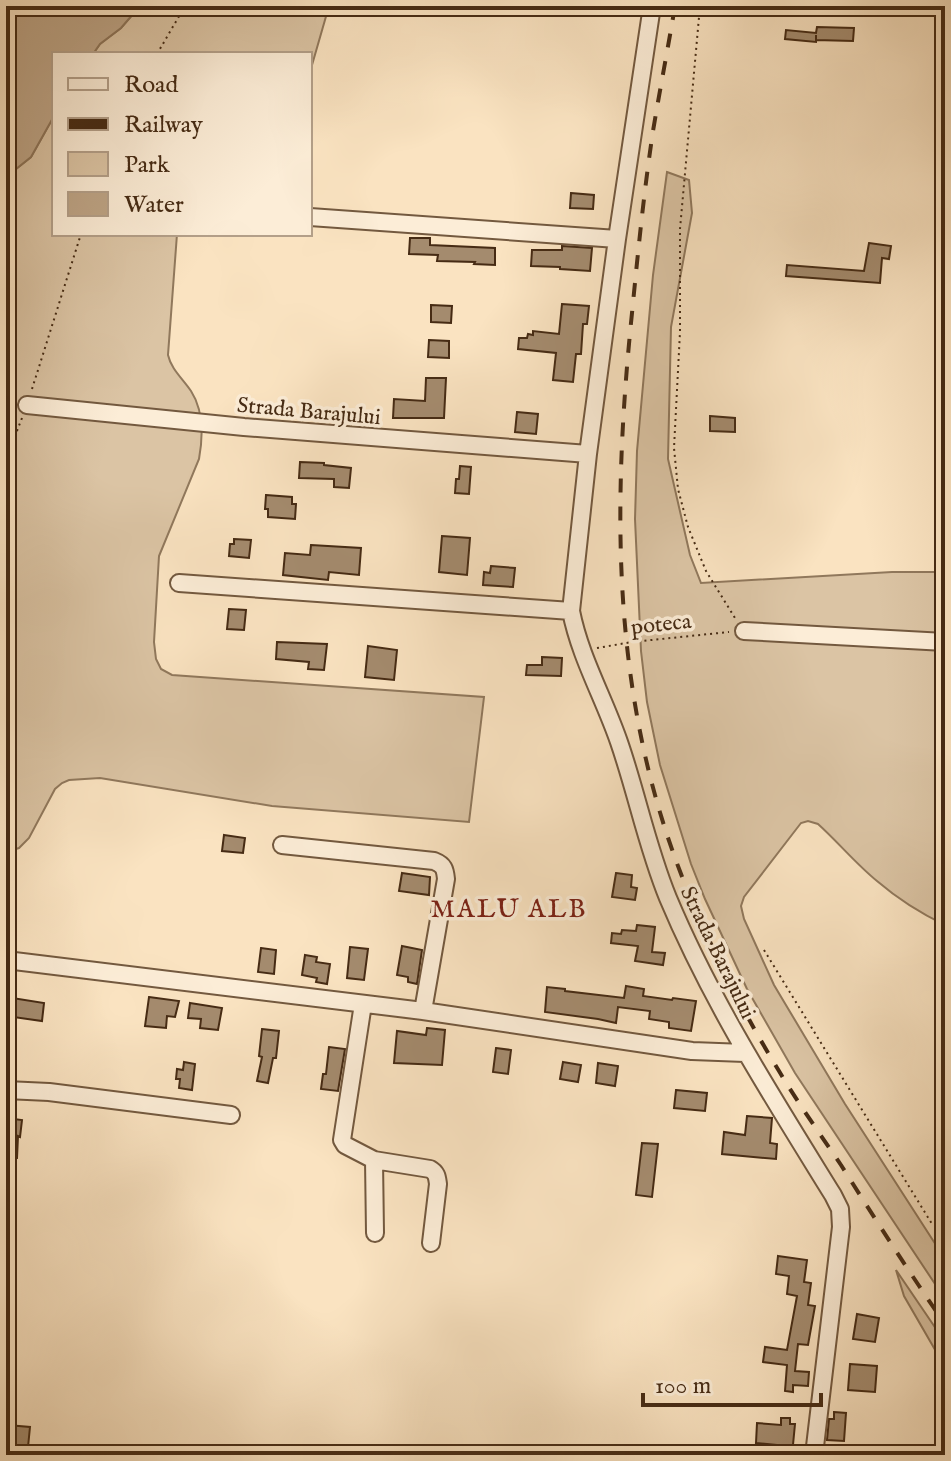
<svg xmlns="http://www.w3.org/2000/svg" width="951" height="1461" font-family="'IM FELL English',serif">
<rect width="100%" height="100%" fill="#fae3c1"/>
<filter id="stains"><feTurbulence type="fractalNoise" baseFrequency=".0025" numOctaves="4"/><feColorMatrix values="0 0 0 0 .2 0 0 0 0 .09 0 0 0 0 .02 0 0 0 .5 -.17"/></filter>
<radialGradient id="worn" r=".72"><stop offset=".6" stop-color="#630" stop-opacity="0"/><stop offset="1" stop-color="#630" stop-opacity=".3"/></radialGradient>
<path fill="#dbc4a4" stroke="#90785c" stroke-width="2" d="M140 6H329L310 72V54H93L100 44 121 28Z
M54 116V234H177L168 355C171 369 183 379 191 391 204 411 203 437 199 459L159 556 154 642 156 659 161 669 172 675 484 697 469 822 272 806 100 778 69 780 62 783 55 789 29 838 19 848 6 852V177L31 157Z
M667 172 689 180 692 213 671 327 668 459 690 555 701 583 892 572H945V925C920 913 898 899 877 881 856 864 838 842 818 824L808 821 801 823 744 897 741 906 744 919 774 985 845 1104 945 1259V1299L795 1073 747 989 705 899 691 864 660 765 647 702 641 651 635 519 637 451 653 275Z
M896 1270 945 1342V1367L904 1296Z"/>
<path fill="#bda486" stroke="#8d7458" stroke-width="2" d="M6 6H140L121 28 100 44 93 54H54V116L31 157 6 177Z"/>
<path fill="#a48b6e" stroke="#462b14" stroke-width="2" d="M817 27 854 28 853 41 816 40V35V42L785 39 786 30 816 33Z
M571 193 594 195 593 209 570 208Z
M410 238H430V245L495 248V265L474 264 475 262 437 261 438 255 409 254Z
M869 243 891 246 889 259 882 258 880 283 786 276 787 265 864 271Z
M562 246 592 248 590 271 560 269V267L531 266 532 250H562Z
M562 304 589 306 587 324H583L581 354H576L573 382 553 380 556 353 518 349 519 338H527L528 334 533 335V331L559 334Z
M431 305 452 306 451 323 431 322Z
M429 340 449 341V358L428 357Z
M426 378H446L444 418H393L394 399 425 401Z
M517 412 538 414 536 434 515 432Z
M710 416 735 418V432L710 431Z
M300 462 324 463V465L351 468 349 488 334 487V479L299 478Z
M460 466 471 467 469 494 455 493 456 479H459Z
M266 495 292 497V504H296L295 519 268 517V509H265Z
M442 536 470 538 467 575 439 572Z
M234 539 251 540 249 558 229 556 230 544H234Z
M311 545 361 548 359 575 329 572 328 580 283 575 285 553 310 555Z
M491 566 515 568 513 587 483 585 484 572 490 573Z
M229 609 246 610 244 630 227 629Z
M277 642 327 644 324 670 308 669 309 662 276 659Z
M368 646 397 650 394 680 365 677Z
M542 657 562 658 561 676 526 675 527 665H542Z
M224 835 245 838 243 853 222 851Z
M402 873 430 877 429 895 399 891Z
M616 873 632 875 631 887 637 888 635 900 612 897Z
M637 925 655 927 652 952 665 953 663 965 635 961 638 946 611 943 612 933 621 934 622 930 636 931Z
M402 946 422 950 417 984 408 982V977L397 975Z
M350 947 368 949 364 980 347 978Z
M261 948 276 950 274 974 258 972Z
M305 955 317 957 316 962 330 964 327 984 316 982 317 978 302 975Z
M626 986 644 989 643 996 672 1000 673 998 696 1001 691 1031 669 1028V1022L649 1019 650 1011 618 1007 616 1023 598 1019 545 1012 547 987 565 989V991L624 998Z
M6 997 44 1003 42 1021 6 1016Z
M149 997 179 1001 175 1017 167 1016 166 1028 145 1026Z
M190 1003 222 1008 218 1030 200 1028 201 1019 188 1018Z
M427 1028 445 1030 442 1065 394 1063 397 1031 426 1035Z
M262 1029 279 1031 276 1058H273L268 1083 257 1081 262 1057 259 1056Z
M329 1047 345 1049 338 1091 321 1089 323 1074H326Z
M496 1048 511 1050 508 1074 493 1072Z
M184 1062 195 1064 192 1090 179 1088 180 1079H176L177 1069 183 1070Z
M563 1062 581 1065 578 1082 560 1079Z
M598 1063 618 1066 615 1086 596 1083Z
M676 1090 707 1093 705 1111 674 1108Z
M747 1116 772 1118 770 1143 777 1144 776 1159 722 1154 724 1132 745 1135Z
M6 1118 22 1120 20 1137 18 1136 17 1158 6 1157Z
M642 1143 658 1144 652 1197 636 1195Z
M778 1256 807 1260 804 1282 811 1283 808 1305 815 1306 808 1345 798 1344 795 1371 809 1372 808 1386 793 1385V1392L785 1391 787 1365 763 1362 765 1347 787 1350 797 1296 787 1294 789 1276 776 1274Z
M857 1314 879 1318 875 1342 853 1339Z
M850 1364 877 1366 875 1392 848 1390Z
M834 1412 846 1413 844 1441 827 1440 829 1419H834Z
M781 1418H790V1424H795L792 1455H775L776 1445 756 1443 757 1423 781 1425Z
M7 1425 30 1427 28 1447 6 1445Z"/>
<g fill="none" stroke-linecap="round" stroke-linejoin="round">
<defs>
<path id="minor" d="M652 6 617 239 588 454 571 611C580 657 604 698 619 742 637 794 647 847 668 898 712 1003 773 1098 833 1195L840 1209 841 1227 814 1455
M310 217 617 239
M27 405 244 427 588 454
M179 583 571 611
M744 631 945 642
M282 845 434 861C444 865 445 869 446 879L423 1011
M6 960 423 1011 692 1051 745 1053
M363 1004 342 1140 345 1145 374 1160 430 1169C437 1173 437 1177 438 1184L431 1243
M6 1090 49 1092 231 1115
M374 1160 375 1233"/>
</defs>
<use href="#minor" stroke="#73593f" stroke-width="20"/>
<path stroke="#462b14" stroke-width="2" stroke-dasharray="2 4" stroke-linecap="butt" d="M700 6 680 229V332L674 448 678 489 688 527 706 571 735 618
M157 54 185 6
M32 389 81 234
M6 459 22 418
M597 648 632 642 729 632
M764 950 932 1224 945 1226"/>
<use href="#minor" stroke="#fcedd7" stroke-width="16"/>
<path stroke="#462b14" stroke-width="4" stroke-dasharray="14 14" stroke-linecap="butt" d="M675 6C668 48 660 89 653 131 644 191 638 252 632 313 611 518 611 716 695 908 719 964 747 1019 779 1071 798 1103 820 1134 841 1165 875 1219 909 1272 945 1324"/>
</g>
<g text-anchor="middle" stroke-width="7" stroke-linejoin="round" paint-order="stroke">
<g font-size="22" fill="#462b14" stroke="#fcedd7">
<text transform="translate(309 410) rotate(5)" y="8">Strada Barajului</text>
<text transform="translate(661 623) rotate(-6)" y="8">poteca</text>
<text transform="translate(719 952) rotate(64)" y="8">Strada Barajului</text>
</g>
<g font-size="26" letter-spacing="2" fill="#7a1f14" stroke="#fcedd7">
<text x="509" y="917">MALU ALB</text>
</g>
</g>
<rect width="951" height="1461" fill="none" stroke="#fae3c1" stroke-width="32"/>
<rect x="8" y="8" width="935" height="1445" fill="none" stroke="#462b14" stroke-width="4"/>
<rect x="16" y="16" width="919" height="1429" fill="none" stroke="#462b14" stroke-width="2"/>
<rect x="52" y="52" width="260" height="184" fill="#fcedd7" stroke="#b39f89" stroke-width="2"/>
<rect x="68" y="78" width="40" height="12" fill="#fcedd7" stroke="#b39f89" stroke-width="2"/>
<text x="124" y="92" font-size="24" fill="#462b14">Road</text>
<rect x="68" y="118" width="40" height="12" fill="#462b14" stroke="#b39f89" stroke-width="2"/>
<text x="124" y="132" font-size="24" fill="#462b14">Railway</text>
<rect x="68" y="152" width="40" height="24" fill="#dbc4a4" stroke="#b39f89" stroke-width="2"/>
<text x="124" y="172" font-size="24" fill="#462b14">Park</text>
<rect x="68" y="192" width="40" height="24" fill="#bda486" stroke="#b39f89" stroke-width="2"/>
<text x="124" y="212" font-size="24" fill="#462b14">Water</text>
<path d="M643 1393v12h178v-12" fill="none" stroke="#462b14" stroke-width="4"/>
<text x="655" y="1393" font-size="24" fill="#462b14" stroke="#fcedd7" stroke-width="6" paint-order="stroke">100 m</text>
<rect width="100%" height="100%" filter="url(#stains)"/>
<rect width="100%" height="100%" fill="url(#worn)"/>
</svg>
